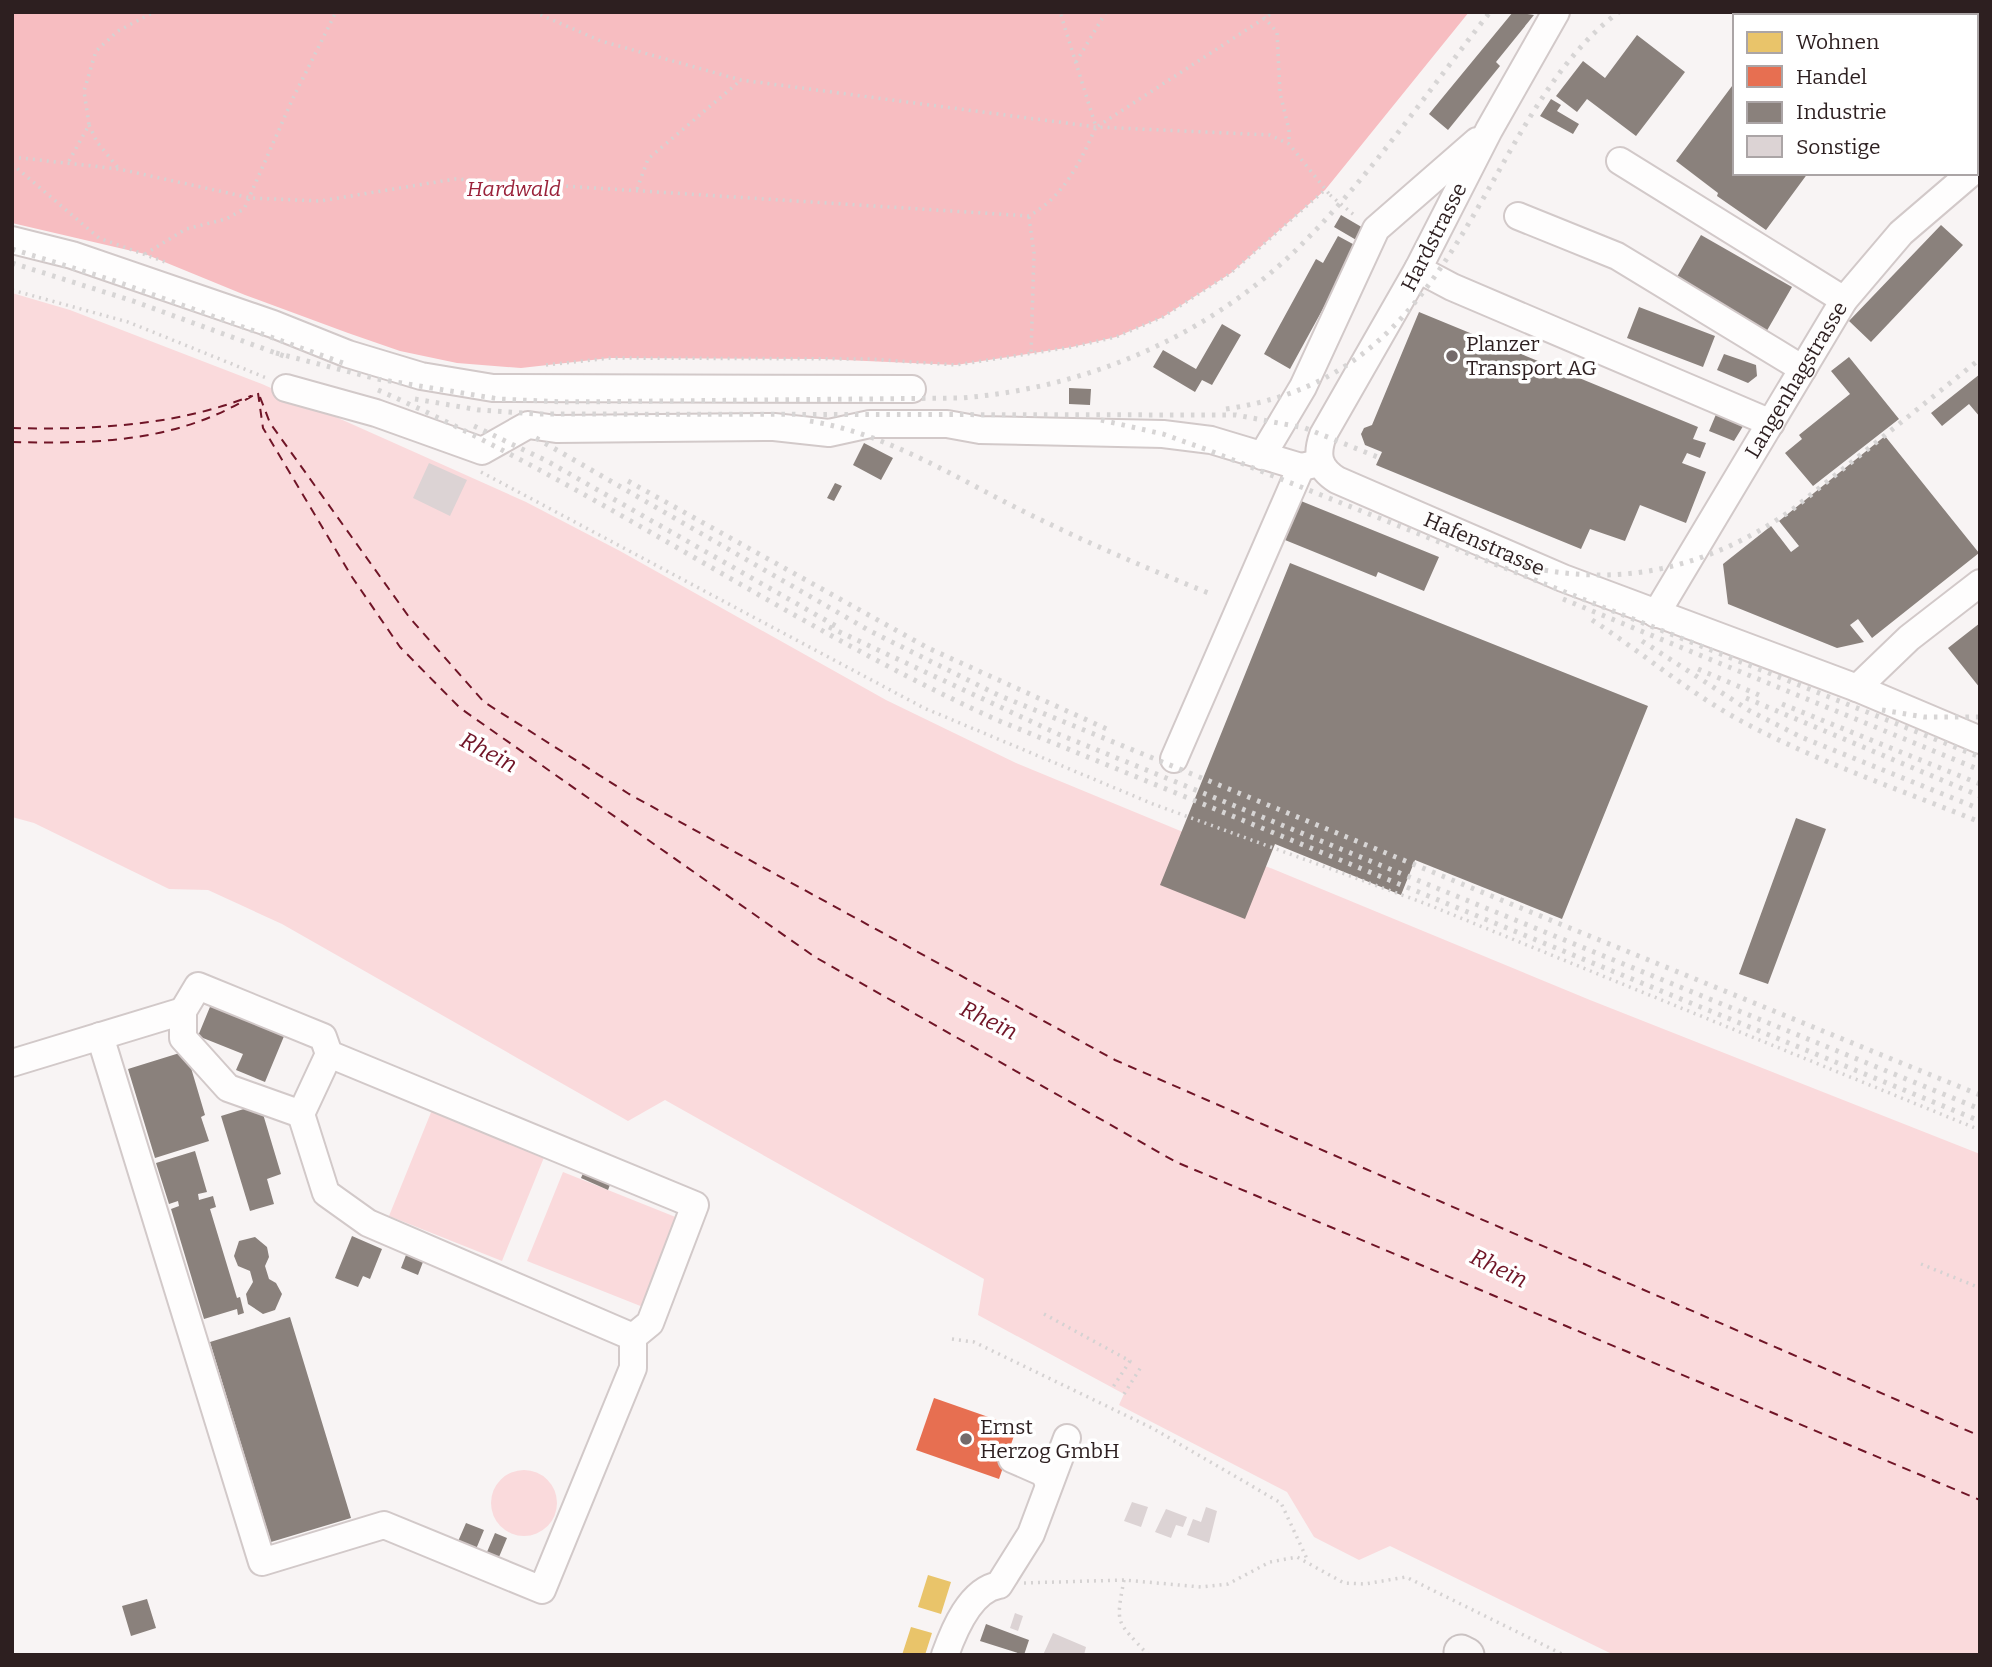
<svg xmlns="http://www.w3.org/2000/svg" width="1992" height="1667" font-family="Bitter,serif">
<rect width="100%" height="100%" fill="#f8f4f4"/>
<path fill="#f7bdc1" d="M12 12H1469L1325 190 1231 273 1163 317 1116 337 1072 347 956 365 822 359 610 358 521 368 457 363 400 351 348 333 245 295 145 254 12 223Z"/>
<path fill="#fadadc" d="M12 293 70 310 262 384 526 502 620 551 886 700 1016 763 1590 1000 1980 1154V1655H1614L1390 1546 1359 1560 1314 1537 1287 1492 1119 1405 1124 1394 978 1315 984 1279 665 1100 628 1121 282 924 208 890 169 889 34 823 12 817Z
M434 1105 547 1150 502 1261 389 1216Z
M563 1172 683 1220 648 1309 527 1261Z
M491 1503a33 33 0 1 1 66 0a33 33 0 1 1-66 0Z"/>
<path fill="#e9c46a" d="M928 1575 951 1582 941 1614 918 1607Z
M911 1627 932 1633 925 1655H902Z"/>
<path fill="#e76f51" d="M934 1398 1017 1427 999 1479 916 1450Z"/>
<path fill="#8a817c" d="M1513 12 1534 15 1496 62 1500 66 1448 130 1429 114Z
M1919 12H1961L1963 16H1914Z
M1976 33 1980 37V90L1976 93Z
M1637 35 1685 72 1636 136 1587 99 1577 112 1556 96 1583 61 1605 78Z
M1735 82V173H1808L1766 230 1717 196 1718 193 1676 161Z
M1551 99 1561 105 1557 111 1579 124 1573 134 1540 116Z
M1341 215 1365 229 1358 241 1334 227Z
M1941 225 1963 245 1871 342 1849 321Z
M1701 235 1792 287 1765 334 1674 282Z
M1338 236 1364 250 1342 274 1290 369 1264 354 1316 259 1323 263Z
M1639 307 1715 336 1703 367 1627 338Z
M1419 312 1698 427 1693 439 1706 443 1700 458 1687 453 1682 463 1706 472 1686 523 1640 505 1625 541 1590 529 1581 549 1376 465 1382 452 1365 445 1361 434 1364 428 1372 425Z
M1222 324 1241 335 1212 385 1202 380 1195 392 1153 367 1163 350 1196 369Z
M1724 354 1756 365 1757 376 1748 383 1717 370Z
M1849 357 1899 419 1813 486 1785 453 1802 439 1799 435 1850 394 1831 371Z
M1980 374V417L1969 404 1942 426 1931 413Z
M1069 388 1091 389 1090 405 1069 404Z
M1717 412 1745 423 1734 441 1709 431Z
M1885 436 1979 553 1872 638 1858 619 1850 625 1864 642 1837 648 1728 604 1723 564 1771 526 1791 552 1799 546 1779 521Z
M864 443 893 458 881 480 853 465Z
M835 483 842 486 834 501 827 498Z
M1301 501 1439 557 1424 591 1378 572 1376 577 1285 540Z
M1290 563 1648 706 1562 919 1415 860 1401 895 1275 844 1245 919 1160 885Z
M1980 623V688L1948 648Z
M1796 818 1826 829 1768 984 1739 974Z
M212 1002 287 1029 265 1082 236 1070 243 1054 198 1036Z
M186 1051 205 1115 201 1117 209 1141 155 1158 128 1069Z
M260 1104 281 1174 267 1179 274 1204 250 1211 221 1116Z
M195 1151 207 1192 198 1194 199 1200 213 1196 216 1207 210 1209 237 1298 240 1297 244 1313 238 1315 237 1309 204 1319 171 1209 179 1206 178 1201 169 1204 156 1163Z
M586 1166 613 1177 608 1190 581 1178Z
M352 1236 382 1249 370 1279 363 1276 358 1287 335 1278Z
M255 1237 267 1247 269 1257 265 1266 269 1279 276 1283 282 1294 275 1310 263 1314 248 1304 246 1294 253 1282 250 1271 238 1266 234 1256 239 1241Z
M406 1255 423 1262 418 1275 401 1268Z
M290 1317 351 1518 271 1542 210 1342Z
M466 1523 484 1530 474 1554 456 1546Z
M495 1533 507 1538 499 1557 487 1552Z
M147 1599 156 1628 131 1636 122 1606Z
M986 1624 1029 1640 1024 1655 980 1641Z"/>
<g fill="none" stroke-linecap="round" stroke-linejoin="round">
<path stroke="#701527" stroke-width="2" stroke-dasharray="9 7" stroke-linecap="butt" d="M258 393 263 428 352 577 400 647 460 708 815 957 1176 1162 1980 1500
M260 397 270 423 409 617 484 702 629 794 1115 1060 1980 1436
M12 428C92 430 176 426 251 396
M12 442C102 444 179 442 257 393"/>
</g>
<path fill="#dcd3d4" d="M429 463 467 480 450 516 413 498Z
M1132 1502 1148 1507 1141 1527 1124 1521Z
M1206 1507 1217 1511 1209 1543 1187 1535 1193 1519 1201 1522Z
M1166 1509 1187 1517 1183 1527 1176 1525 1171 1538 1155 1532Z
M1015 1613 1023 1616 1018 1631 1010 1628Z
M1053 1633 1086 1647 1084 1655H1043Z"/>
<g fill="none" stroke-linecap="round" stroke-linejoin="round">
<defs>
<g id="minor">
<path id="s1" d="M1556 12 1489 130 1418 269 1323 435C1316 455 1318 468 1337 480L1563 578 1857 688 1980 740"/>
<path d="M1620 161 1844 300"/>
<path d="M1518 216 1617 256 1803 369"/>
<path d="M12 240 72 255 273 324 348 354 421 376 493 388 912 389"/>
<path d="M1418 269 1452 287 1771 423"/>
<path d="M286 388 376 413 482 451 528 425 556 429 774 427 829 433 870 424H947L980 430 1163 434 1211 440 1301 467 1320 463"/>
<path d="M1262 456 1303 387 1376 229 1477 141"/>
<path id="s2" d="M1656 614 1844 300 1901 233 1971 173"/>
<path d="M1857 688 1909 638 1980 583"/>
<path d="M1174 759 1301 467"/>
<path d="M100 1036 262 1562 384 1525 542 1590 633 1368V1337L650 1323 695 1205 329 1054 323 1037 198 986 183 1011V1038L228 1088 301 1114"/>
<path d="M329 1054 301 1114 326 1193 368 1223 633 1337"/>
<path d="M12 1063 183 1011"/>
<path d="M1012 1459 1044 1473 1049 1484"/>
<path d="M945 1655C954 1630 970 1590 999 1585L1031 1534 1067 1438"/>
</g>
<path id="major" d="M1461 1652 1467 1655"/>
</defs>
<use href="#minor" stroke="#d2c9c9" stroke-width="30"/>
<use href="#major" stroke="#cac2c2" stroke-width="37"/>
<path stroke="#d5d2d2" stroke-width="3.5" stroke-dasharray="2 5" stroke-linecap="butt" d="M534 12 601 41 741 80 1096 127 1270 135 1289 144 1330 195
M1259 12 1277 32 1280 93 1289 130V144
M1076 62 1106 12
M89 125 97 142 119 169
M1098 126 1274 12
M12 157 119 169 251 198 320 201 455 179 1029 216C1065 195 1079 164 1096 127L1060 12
M69 161 89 125 84 91 96 51 118 31 154 12
M12 164 99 238 168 263
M637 189 648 159 741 80
M1029 217 1034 253 1031 354
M145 254 186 229 226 219 244 209 293 98 336 12
M12 290 128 322 269 379
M546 365 610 358 870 359 956 365 1072 347 1116 337 1163 317 1231 273 1325 190
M481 472 924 708 1153 804 1424 903 1980 1130
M1921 1264 1980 1288
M1044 1314 1130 1361 1113 1387
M952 1339 974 1342 1152 1428 1281 1503 1308 1561
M1124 1394 1141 1367
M1124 1580C1115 1627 1117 1620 1148 1655
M1024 1583 1124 1580 1201 1587 1228 1584 1270 1562 1297 1557 1344 1583 1365 1584 1406 1577 1564 1655"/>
<use href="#minor" stroke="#fefdfd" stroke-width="26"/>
<use href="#major" stroke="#f9f6f6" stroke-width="33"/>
<path stroke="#d7d5d5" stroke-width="5" stroke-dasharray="3.5 7" stroke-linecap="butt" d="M1819 16 1823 12
M12 249 115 281 343 363
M12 263 133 301 284 356
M276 353 377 379 499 399 563 402 961 398C1086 388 1204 338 1295 251 1367 181 1428 91 1490 12
M378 390C592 484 784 623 997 720L1980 1121
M415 399 479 410 536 414 1236 415 1305 428 1380 458
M1226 409C1389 385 1441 272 1514 144 1542 96 1573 46 1619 12
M1101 420 1163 434 1208 450 1980 757
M810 421C893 435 960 481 1035 517 1092 545 1151 570 1211 594
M474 426 547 461 841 629
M536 438 870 631 998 695 1980 1095
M628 481 928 648 1109 730
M1524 566C1623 589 1711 567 1793 509L1980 359
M1563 599 1980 770
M1592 620C1643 653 1689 693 1743 722 1818 762 1901 790 1980 822
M829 627 1058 734 1980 1109
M1642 641 1750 711 1801 737 1980 809
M1698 669 1759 695
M1746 698 1980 796
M1782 704 1980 784
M1882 710 1924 717H1980"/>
<path stroke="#d5d2d2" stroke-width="3.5" stroke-dasharray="2 5" stroke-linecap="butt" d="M1330 195 1354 215"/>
</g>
<g fill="#746a6a" stroke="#fff" stroke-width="2.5">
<circle cx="1452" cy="356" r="7"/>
<circle cx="966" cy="1439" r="7"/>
</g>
<g text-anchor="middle" stroke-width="7" stroke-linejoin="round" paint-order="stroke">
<g font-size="21" font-style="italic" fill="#9a223a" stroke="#fff">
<text x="514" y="196">Hardwald</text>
</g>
<g font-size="21" fill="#2d1f20" stroke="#fff">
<text transform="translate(1434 237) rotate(-63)" y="7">Hardstrasse</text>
<text dy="7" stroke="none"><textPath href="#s2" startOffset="273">Langenhagstrasse</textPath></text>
<text dy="7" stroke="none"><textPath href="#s1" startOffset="696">Hafenstrasse</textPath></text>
</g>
<g font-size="21" fill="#2d1f20" stroke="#fff" text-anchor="start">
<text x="1466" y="351">Planzer<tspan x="1466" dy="24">Transport AG</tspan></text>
<text x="980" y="1434">Ernst<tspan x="980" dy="24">Herzog GmbH</tspan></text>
</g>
<g font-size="23" font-style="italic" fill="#701527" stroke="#fff">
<text transform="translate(489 752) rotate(28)" y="8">Rhein</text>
<text transform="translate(989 1020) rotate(26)" y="8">Rhein</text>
<text transform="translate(1499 1268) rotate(26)" y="8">Rhein</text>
</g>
</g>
<rect width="1992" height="1667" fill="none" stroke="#2d1f20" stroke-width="28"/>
<rect x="1733" y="14" width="245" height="161" fill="#ffffff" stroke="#aba5a6" stroke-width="2"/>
<rect x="1747" y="32" width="35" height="21" fill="#e9c46a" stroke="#aba5a6" stroke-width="2"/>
<text x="1796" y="49" font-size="21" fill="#2d1f20">Wohnen</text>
<rect x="1747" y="66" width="35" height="21" fill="#e76f51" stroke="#aba5a6" stroke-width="2"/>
<text x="1796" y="84" font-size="21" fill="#2d1f20">Handel</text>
<rect x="1747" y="102" width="35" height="21" fill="#8a817c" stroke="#aba5a6" stroke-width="2"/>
<text x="1796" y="119" font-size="21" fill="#2d1f20">Industrie</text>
<rect x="1747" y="136" width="35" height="21" fill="#dcd3d4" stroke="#aba5a6" stroke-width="2"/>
<text x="1796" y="154" font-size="21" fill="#2d1f20">Sonstige</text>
</svg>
